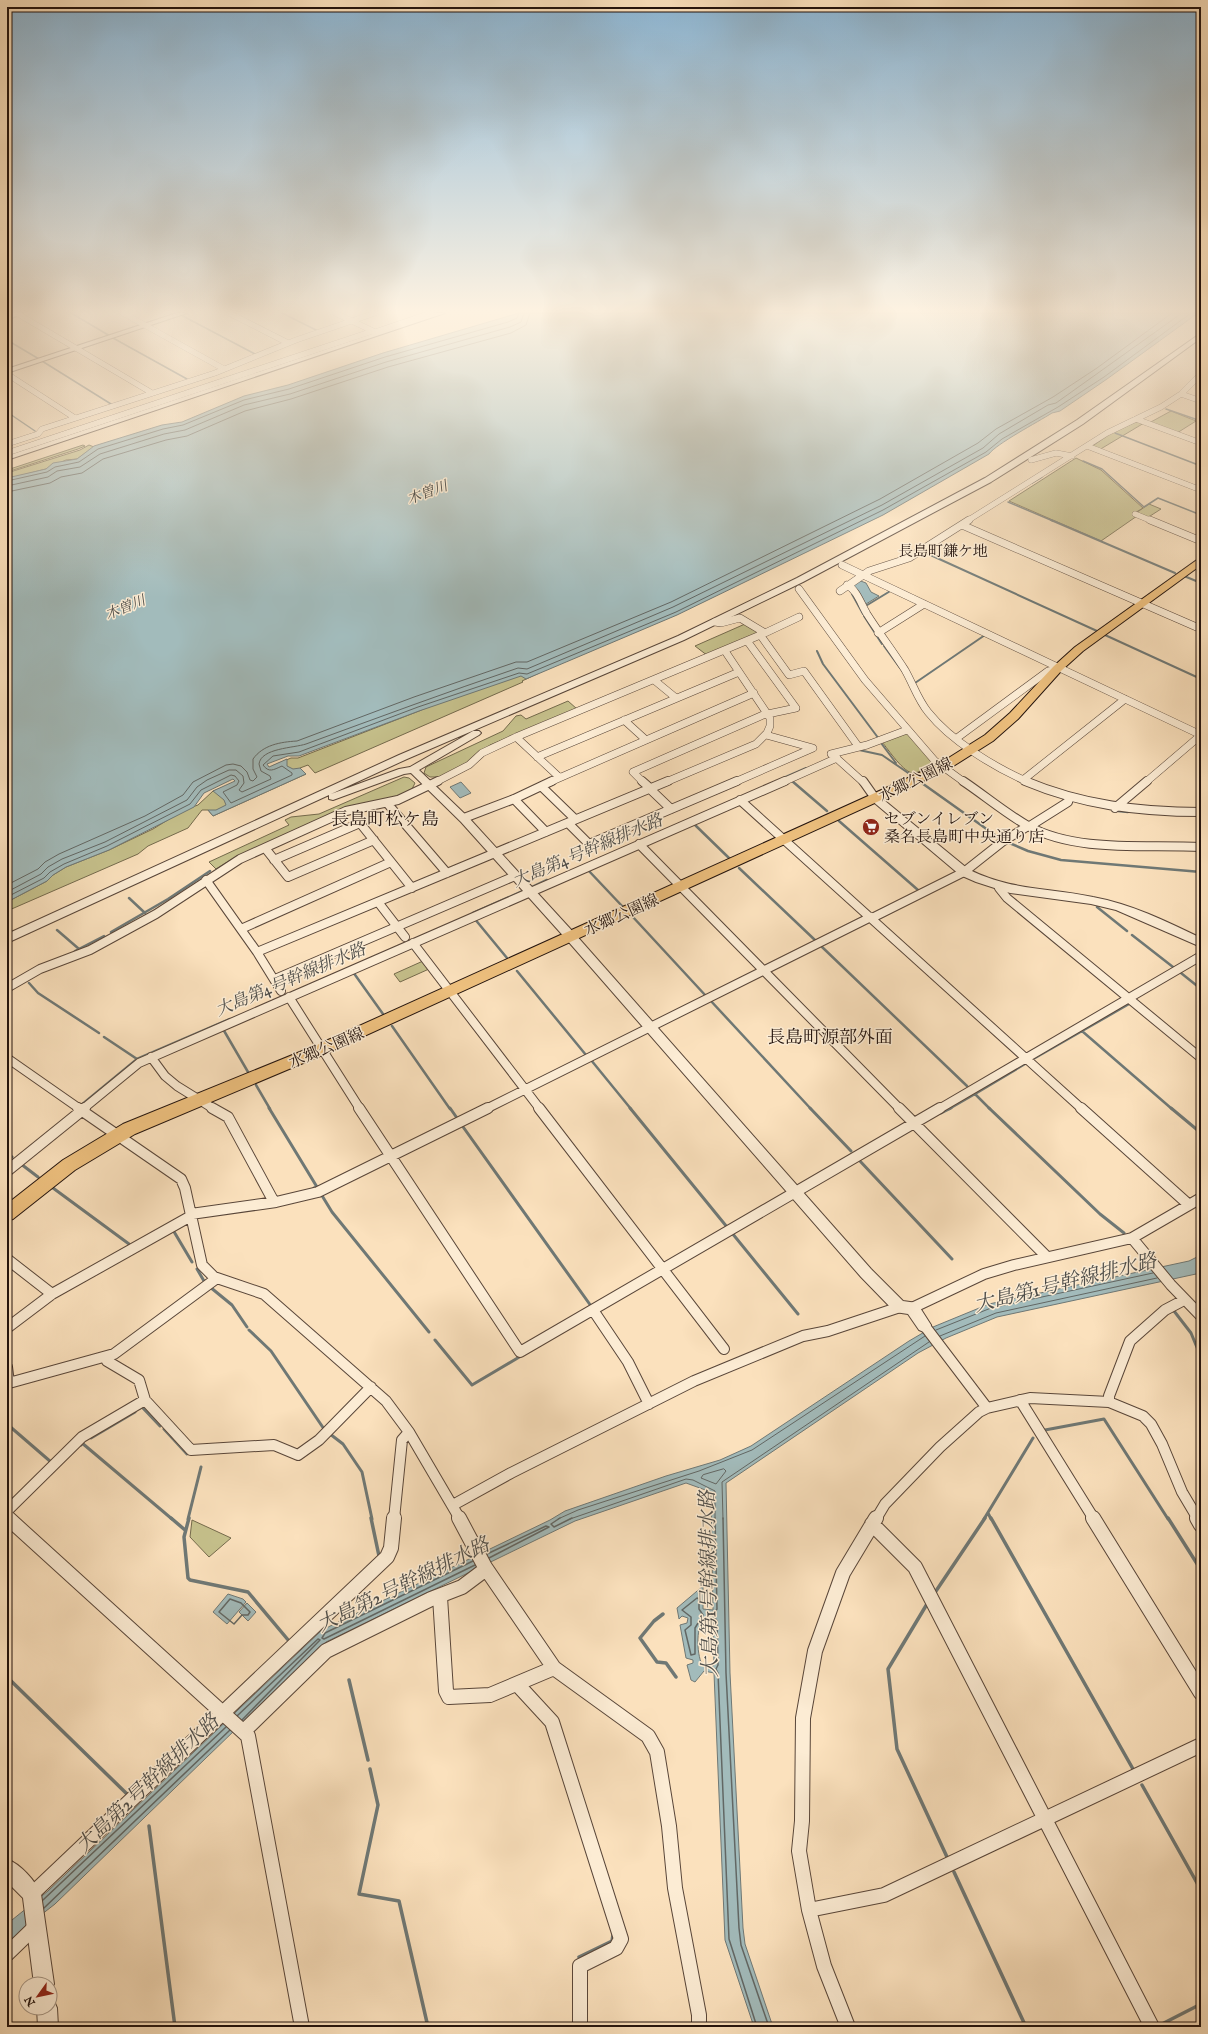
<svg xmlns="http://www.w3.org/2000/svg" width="1208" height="2034" font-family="'IM FELL English','Noto Serif JP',serif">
<rect width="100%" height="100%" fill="#fbe1bd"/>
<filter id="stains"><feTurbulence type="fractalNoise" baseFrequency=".005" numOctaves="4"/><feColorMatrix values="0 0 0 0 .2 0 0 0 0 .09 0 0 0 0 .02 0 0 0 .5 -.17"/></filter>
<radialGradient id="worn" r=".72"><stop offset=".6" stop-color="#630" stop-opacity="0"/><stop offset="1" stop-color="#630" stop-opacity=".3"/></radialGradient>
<path fill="#c6c18c" stroke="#746a4c" d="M1171 411 1196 421 1177 433 1149 423Z
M1138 421 1144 423 1099 450 1091 447 1110 434Z
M83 445 85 446 78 449 7 472V470Z
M89 445 94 447 77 459 66 460 46 469 7 479V473L80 450Z
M1076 458 1101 470 1143 508 1133 514 1137 516 1101 541 1009 501Z
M1149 504 1161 509 1147 518 1136 513Z
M745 624 756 630 758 636 708 656 695 646Z
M514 670 539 673 522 681 523 682 315 773 308 765 300 768 306 774 213 816 208 810H202L188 828 148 846 138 854 7 911V902L47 881 53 875 66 867 109 850 153 829 184 810 198 805 213 791 271 770 272 766 291 758H298L419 711Z
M568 701 577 709 490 745 462 768 439 777H430L424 773 426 767 503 731 516 716 521 715 526 719Z
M905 732 909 734 934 763C928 767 921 772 914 773 904 774 888 749 882 742Z
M404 777 409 778 415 783 410 793 347 809 237 856 216 869 209 862 289 825 285 820 291 817 319 814Z
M423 961 429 969 400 982 394 974Z
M192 1520 231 1538 209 1557 190 1537Z"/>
<path fill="#a2bbbb" stroke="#6f7875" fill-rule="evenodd" d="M519 313H1198L1107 379 1060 411 1052 413C1038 422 996 444 989 454L883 515 677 615 526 679 521 676 419 711 299 756H288L267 764 269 767 287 759V766L293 769 300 768 306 774 213 816 208 810H216L226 805 224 800 213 791 235 781 233 779 204 793 194 807 109 850 66 867 53 875 47 881 7 902V478L46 469 53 463 77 459 94 446 162 425 182 422 244 396 288 385 383 353Z
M858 580 866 583 871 592 879 596 866 604 864 603 851 586Z
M461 782 471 793 460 798 450 787Z
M1201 1255V1272L1196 1274 997 1317 946 1338 918 1353 726 1483 730 1673 743 1928 745 1944 773 2027H754L725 1940 714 1673 704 1671 695 1682 691 1680 687 1665 693 1663V1660L686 1658 680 1625 687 1623 688 1618 682 1616 679 1619 677 1608 703 1586V1609L713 1610 711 1492 686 1483 575 1521 326 1642 55 1904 23 1929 7 1945V1924L48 1891 322 1630 550 1520 565 1511 666 1476 720 1460 751 1446 909 1341 933 1327 989 1304 1189 1261ZM704 1620 713 1621 714 1665 710 1667 703 1666C697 1658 695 1627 704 1620Z
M228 1594 243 1599 246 1602 227 1624 213 1612Z
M247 1603 256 1612 248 1621 239 1612Z"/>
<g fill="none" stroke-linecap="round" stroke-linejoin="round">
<path stroke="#626764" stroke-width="1" d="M7 481 47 472 55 467 79 462 98 449 163 429 183 425 244 400 289 389 385 357 508 322 517 318 519 313
M7 486 48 477 57 471 80 467 100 454 164 434 185 430 244 405 290 394 386 362 510 327 521 322 524 313
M7 492 50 483 61 477 82 473 103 459 166 440 187 436 245 411 291 399 388 367 511 333 526 325 530 313
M7 885 38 869 45 862 59 854 145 816 183 795 193 782 226 765 233 764 241 766 247 772 250 780 253 781 257 777 253 769V759C263 745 280 742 297 741L414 697 516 662H527L671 602 880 499 978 443 996 429 1053 397 1097 368 1172 313
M7 892 41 874 48 867 62 859 105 842 187 800 197 787 207 780 229 770H236L243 776 244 783 239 790 242 792 271 779 270 776 261 771 259 764C261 748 294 748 306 744 377 718 447 692 518 668L527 669 673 607 882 505 983 448 999 434 1048 405 1056 403 1182 313
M7 897 44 878 50 872 64 864 107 846 190 804 201 790 231 775 235 776 239 781 237 785 223 792 231 803 292 775V773L282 766C273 770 269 773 263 765L273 756 299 752 418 707 519 673 527 674 676 612 883 510 986 452 1002 439 1058 407 1104 377 1191 313
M936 1330 991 1308 1153 1273
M940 1336 996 1313 1157 1278
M724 1469 726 1471 716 1484 701 1478 703 1475Z
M558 1519 578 1510 699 1471 752 1450 925 1336
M570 1519 686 1479 693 1480 715 1491V1519
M723 1519 722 1482 929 1342"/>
<path stroke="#626764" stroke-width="1.5" d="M560 1518 551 1524 554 1527 572 1518
M715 1518 717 1609 713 1615 717 1621 718 1665 716 1669 718 1673 729 1939 757 2027
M723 1518 726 1673 739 1928 741 1945 769 2027
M487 1554 546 1526 549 1527 489 1558
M473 1561 325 1633 322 1638 324 1639 475 1565
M697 1598 699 1599V1609L703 1615 695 1628V1654L691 1655 685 1630 691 1625V1617L682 1610Z
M230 1599 241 1603 250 1612 248 1615H242L234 1624 219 1612Z
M237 1716 318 1639 320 1640 242 1720
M43 1900 226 1727
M44 1908 230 1730"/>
<path stroke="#6f7875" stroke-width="1.5" d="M71 313 110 336
M282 313 318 331
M181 315 255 354
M7 320 18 315
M113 338 187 379
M7 340 39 359
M42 361 111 404
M1166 409 1201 421
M7 412 35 431
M1115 433 1201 466
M1083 461 1102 469 1144 507 1158 498 1201 515
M1032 483 1042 477
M1008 502 1053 521"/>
<path stroke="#6f7875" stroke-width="2" d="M1051 520 1175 573
M926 553 1097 631
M1184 576 1201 583
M852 594 863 614
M864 607 892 590
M864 616 882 644
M1105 635 1201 679
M884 646 900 668
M817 651 823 664 879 739
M915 683 985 635
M881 743 896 763
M859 750 882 755 914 777
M783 778 806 768
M918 780 920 782"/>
<path stroke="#6f7875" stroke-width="2.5" d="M792 781 827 811
M919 781 1002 840
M1118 811 1128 812
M839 821 918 890
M693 823 730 859
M1007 842 1028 851 1061 860 1201 872
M739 868 816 941
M588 870 623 907
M530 888 547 880
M129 898 145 913
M1097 907 1127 931
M473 913 525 890
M632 916 706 996
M474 918 507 958
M57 930 79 949
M111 932 168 899 210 871
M1132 935 1173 967
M821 946 967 1086
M75 951 104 936
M517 971 586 1055
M353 972 383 1014
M1181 973 1201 989
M29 983 38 993 99 1033
M710 1000 811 1109
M392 1026 450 1109
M223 1029 248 1072
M1082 1031 1172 1109
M104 1037 137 1059
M1035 1058 1129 1004
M591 1060 631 1109
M256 1085 270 1109
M975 1094 1025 1064
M80 1106 137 1059 230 1019
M949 1109 975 1094 990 1109"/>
<path stroke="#6f7875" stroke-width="3" d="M269 1108 317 1187 314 1188
M450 1108 457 1118
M630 1108 727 1227
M810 1108 851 1151
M989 1108 1100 1214 1124 1233
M1171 1108 1201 1133
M941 1113 951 1108
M461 1124 591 1306
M7 1153 12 1157
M859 1160 952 1259
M21 1164 38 1177
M53 1188 129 1244
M321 1194 332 1212 429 1332
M173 1230 192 1262
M732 1233 798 1314
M197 1269 204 1281
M210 1287 232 1305 247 1327
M1174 1311 1191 1333 1201 1357
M249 1330 271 1351 324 1429
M435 1340 472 1385 521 1356
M140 1408 142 1407 160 1426
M7 1424 51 1462
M164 1429 187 1454
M1045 1430 1104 1419 1168 1519
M330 1434 343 1444 362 1472 372 1519
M91 1438 135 1412
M81 1445 82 1443 172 1519
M988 1513 991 1519
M188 1519 201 1467
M984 1519 1033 1438"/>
<path stroke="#6f7875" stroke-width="3.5" d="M171 1518 185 1530
M189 1518 184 1537 188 1578 190 1580 248 1592 289 1641
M371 1518 379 1556
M991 1518 1133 1769
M1168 1518 1201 1570
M936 1591 985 1518
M927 1604 888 1669 897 1749 947 1857
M663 1614 654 1621 640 1638 657 1662 666 1663 676 1677
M7 1677 127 1794
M349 1680 368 1760
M370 1769 378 1805 359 1894 399 1901 428 2027
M1142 1785 1201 1890
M149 1826 175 2027
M954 1872 1026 2027
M579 1957 612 1941 613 1935
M1160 2025 1201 2004"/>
<defs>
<path id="minor-far4" d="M123 313 224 369
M229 313 288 343
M335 313 373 331
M18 314 152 393
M375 332 431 313
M7 374 75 418
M1181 394 1201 401
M1136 419 1201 443
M7 444 38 434 42 429 215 373 296 340 375 313
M1087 446 1201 490
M7 453 373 331
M1031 460 1056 453 1072 456
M1135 514 1152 521
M967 521 1107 433 1161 407 1181 394 1201 374"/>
<path id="minor-far3" d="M1150 520 1201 541
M962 525 1201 629
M842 565 1201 735
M847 585C857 590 861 604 867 614 879 633 893 651 905 670 913 684 918 700 928 712 951 741 994 767 1028 782
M799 589 865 680 935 761 964 782
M840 591 869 571 909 558 969 520
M765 633 799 617
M878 633 924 604
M761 636 789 675 804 671 858 746
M654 680 676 698
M624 720 646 740
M516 737 559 777
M957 738 1048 671 1058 668
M831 754 867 745 907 730
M833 755 863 782
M537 757 739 672
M1023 780 1125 699
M436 782 469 765 482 753 516 737 765 633 740 618 721 623 715 622
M550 782 754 693
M643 782 633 772 763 715 796 708 748 642
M666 782 756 744 767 733 770 726V718L725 651
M735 782 813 748 766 735
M783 782 837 758
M1146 782 1201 735"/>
<path id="minor-far2" d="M642 781 650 788
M863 781 875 798
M963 781C984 795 1005 813 1028 826 1077 853 1146 844 1201 847
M1025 781C1082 805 1140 812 1201 812
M542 787 575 819
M649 788 671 809
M514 799 546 832
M740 800 1082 1109
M387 803 447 873
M1115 808 1147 781
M464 818 514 799 552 781
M568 823 589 844 737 781
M1030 826 1068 802 1069 798
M639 844 900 1109
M265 848 288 877 374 840
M274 860 360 823 412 888
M206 880 257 952 281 991
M999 888 1007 898 1201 1058
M378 902 405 937
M872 918 964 872 1002 842 1028 826
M241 929 391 862
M413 943 540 1109
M257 952 668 781
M275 979 515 876
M7 988 40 969 90 950 156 914 240 859 346 811 398 800 438 781
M289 997 360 1109
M151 1057 165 1076 177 1086 214 1109
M7 1058 80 1109
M83 1109 139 1063 785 781
M486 1109 871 917
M939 1109 1201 956"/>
<path id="minor-far1" d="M78 1108 181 1179 185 1188 202 1265 214 1277 264 1294 386 1401 409 1432 460 1519
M212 1108 228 1117 274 1202
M359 1108 520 1352 940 1108
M539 1108 724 1349
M899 1108 1047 1257
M1081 1108 1188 1204
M7 1171 85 1108
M191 1214 276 1202 318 1192 488 1108
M1132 1238 1171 1285 1201 1316
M7 1259 52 1294
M912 1308 984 1274 1014 1265 1132 1238 1201 1198
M593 1310 628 1362 649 1404
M924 1325 987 1408
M7 1328 52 1294 191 1216
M105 1357 107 1361 139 1380 145 1400
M7 1367 9 1383 114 1354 217 1278
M1020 1400 1094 1519
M1109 1402V1396L1130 1341 1165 1310 1184 1300
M453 1505 511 1473 694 1381 803 1336 828 1331 900 1307
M7 1511 82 1437 145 1400 191 1450 274 1445 298 1455 319 1440 371 1387
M7 1517 9 1519
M394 1519 402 1440 409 1432
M876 1519 885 1504 940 1447 979 1412 987 1408 1030 1398 1109 1402 1143 1416 1151 1424 1162 1444 1182 1492 1198 1519"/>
<path id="minor" d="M8 1518 248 1736 302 2027
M459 1518 485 1567 554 1668 648 1736 657 1752 669 1826 675 1888 699 2015V2027
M1093 1518 1201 1693
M1197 1518 1201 1525
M872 1524 915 1567 1152 2027
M440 1597 446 1691 449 1697 490 1695 554 1668
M517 1684 552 1722 621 1939 616 1948 580 1966V2027
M244 1731 326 1651 431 1599 462 1587 486 1569
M32 1894 387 1557 391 1548 394 1518
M809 1910 884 1895 1201 1745
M7 1954 36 1926
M848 2027 824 1966 809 1910 799 1851 802 1821 803 1718 815 1651 843 1573 876 1518"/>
<path id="tertiary" d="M177 313H187L7 373V369Z
M435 313H445L7 460V456Z
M1201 333V338L1083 424 991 482 803 582 684 640 407 759 331 794 399 769 410 767 473 731H479L481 733 479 735 419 770 469 818 575 934 871 1269 903 1301 917 1303 931 1325 929 1330 924 1332 919 1330 908 1314 895 1312 861 1277 567 940 461 822 411 773 404 774 333 800 329 799V795L7 943V934L399 755 678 636 797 578 985 478 1077 420Z
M875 795 879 796 968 869C1011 891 1047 887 1093 897 1131 904 1166 921 1201 938V947L1116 910 1091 904 1010 893 976 882 960 875 871 800 870 798Z
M7 1859C20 1864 36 1881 41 1894L54 1984 50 1991V1984H34L23 1898 7 1882Z
M50 1999 54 2001 57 2008 58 2027H38L37 2008H50Z"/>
<path id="secondary" d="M13 313H23L7 320V316Z"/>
<path id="primary" d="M1201 557V565L1083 651 1062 670 1018 719 993 741 947 770 327 1053 135 1134 75 1170 13 1219 7 1221V1204L63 1160 123 1124 317 1045 939 764 985 735 1010 713 1054 666 1075 647Z"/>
</defs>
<use href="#minor-far4" stroke="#594639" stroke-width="6"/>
<use href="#minor-far3" stroke="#594639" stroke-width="8"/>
<use href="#minor-far2" stroke="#594639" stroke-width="10"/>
<use href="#minor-far1" stroke="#594639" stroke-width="12"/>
<use href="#minor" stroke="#594639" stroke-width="16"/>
<use href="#tertiary" stroke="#594639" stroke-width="2"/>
<use href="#secondary" stroke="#23130d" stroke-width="2"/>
<use href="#primary" stroke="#23130d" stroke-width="2"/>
<use href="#minor-far4" stroke="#fcecd4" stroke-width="5.5"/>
<use href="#minor-far3" stroke="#fcecd4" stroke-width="7"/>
<use href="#minor-far2" stroke="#fcecd4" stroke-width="8"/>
<use href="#minor-far1" stroke="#fcecd4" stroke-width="10"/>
<use href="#minor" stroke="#fcecd4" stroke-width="14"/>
<use href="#tertiary" fill="#fcecd4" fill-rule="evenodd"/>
<use href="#secondary" fill="#fcecd4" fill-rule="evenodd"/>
<use href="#primary" fill="#eec07e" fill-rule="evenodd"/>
</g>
<linearGradient id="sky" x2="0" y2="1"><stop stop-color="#8cb7d6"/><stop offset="0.52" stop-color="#fdf2e1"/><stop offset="1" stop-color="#fdf2e1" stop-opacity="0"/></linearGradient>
<rect width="1208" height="598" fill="url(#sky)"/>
<defs>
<symbol id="supermarket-disc" viewBox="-11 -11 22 22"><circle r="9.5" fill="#8f2418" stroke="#fcecd4"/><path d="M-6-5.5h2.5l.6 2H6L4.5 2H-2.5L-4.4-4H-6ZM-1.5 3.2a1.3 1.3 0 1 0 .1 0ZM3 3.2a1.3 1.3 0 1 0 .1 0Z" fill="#fff"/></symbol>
</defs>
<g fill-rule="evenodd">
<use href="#supermarket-disc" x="861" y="817" width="20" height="20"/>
</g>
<g text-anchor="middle" stroke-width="3" stroke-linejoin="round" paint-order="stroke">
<g font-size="14" font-style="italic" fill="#4f4e4a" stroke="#fcecd4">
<text transform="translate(427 492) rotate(-20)" y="5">木曽川</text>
<text transform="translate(125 607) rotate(-22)" y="5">木曽川</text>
</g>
<g font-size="15" fill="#23130d" stroke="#fcecd4">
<text x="943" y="556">長島町鎌ケ地</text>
</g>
<g font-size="16" fill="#23130d" stroke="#fcecd4">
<text transform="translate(915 779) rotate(-26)" y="6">水郷公園線</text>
<text transform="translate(621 914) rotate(-24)" y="6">水郷公園線</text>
<text transform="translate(326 1047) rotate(-23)" y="6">水郷公園線</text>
</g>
<g font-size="16" fill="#23130d" stroke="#fcecd4" text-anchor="start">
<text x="884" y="824">セブンイレブン<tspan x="884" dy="18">桑名長島町中央通り店</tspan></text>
</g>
<g font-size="17" font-style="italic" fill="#4f4e4a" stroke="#fcecd4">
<text transform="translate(587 850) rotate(-23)" y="6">大島第4号幹線排水路</text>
<text transform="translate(290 979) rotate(-23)" y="6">大島第4号幹線排水路</text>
</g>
<g font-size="18" fill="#23130d" stroke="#fcecd4">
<text x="385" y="825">長島町松ケ島</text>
<text x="830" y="1043">長島町源部外面</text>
</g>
<g font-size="20" font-style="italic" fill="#4f4e4a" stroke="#fcecd4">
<text transform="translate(1065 1282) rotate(-14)" y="7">大島第1号幹線排水路</text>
<text transform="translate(403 1584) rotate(-26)" y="7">大島第2号幹線排水路</text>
<text transform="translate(708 1584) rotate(-91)" y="7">大島第1号幹線排水路</text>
<text transform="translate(147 1783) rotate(-44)" y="7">大島第2号幹線排水路</text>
</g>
</g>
<rect width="1208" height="2034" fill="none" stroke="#fbe1bd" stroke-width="24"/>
<rect x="8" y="8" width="1192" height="2018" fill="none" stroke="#23130d" stroke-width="2"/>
<rect x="12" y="12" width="1184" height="2010" fill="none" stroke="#23130d"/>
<g transform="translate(38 1996) rotate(237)"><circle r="19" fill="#fcecd4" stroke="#a59584"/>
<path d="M0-3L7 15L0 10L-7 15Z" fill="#8f2418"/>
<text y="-6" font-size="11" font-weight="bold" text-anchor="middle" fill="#23130d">N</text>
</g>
<rect width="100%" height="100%" filter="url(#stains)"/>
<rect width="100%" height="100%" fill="url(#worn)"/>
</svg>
